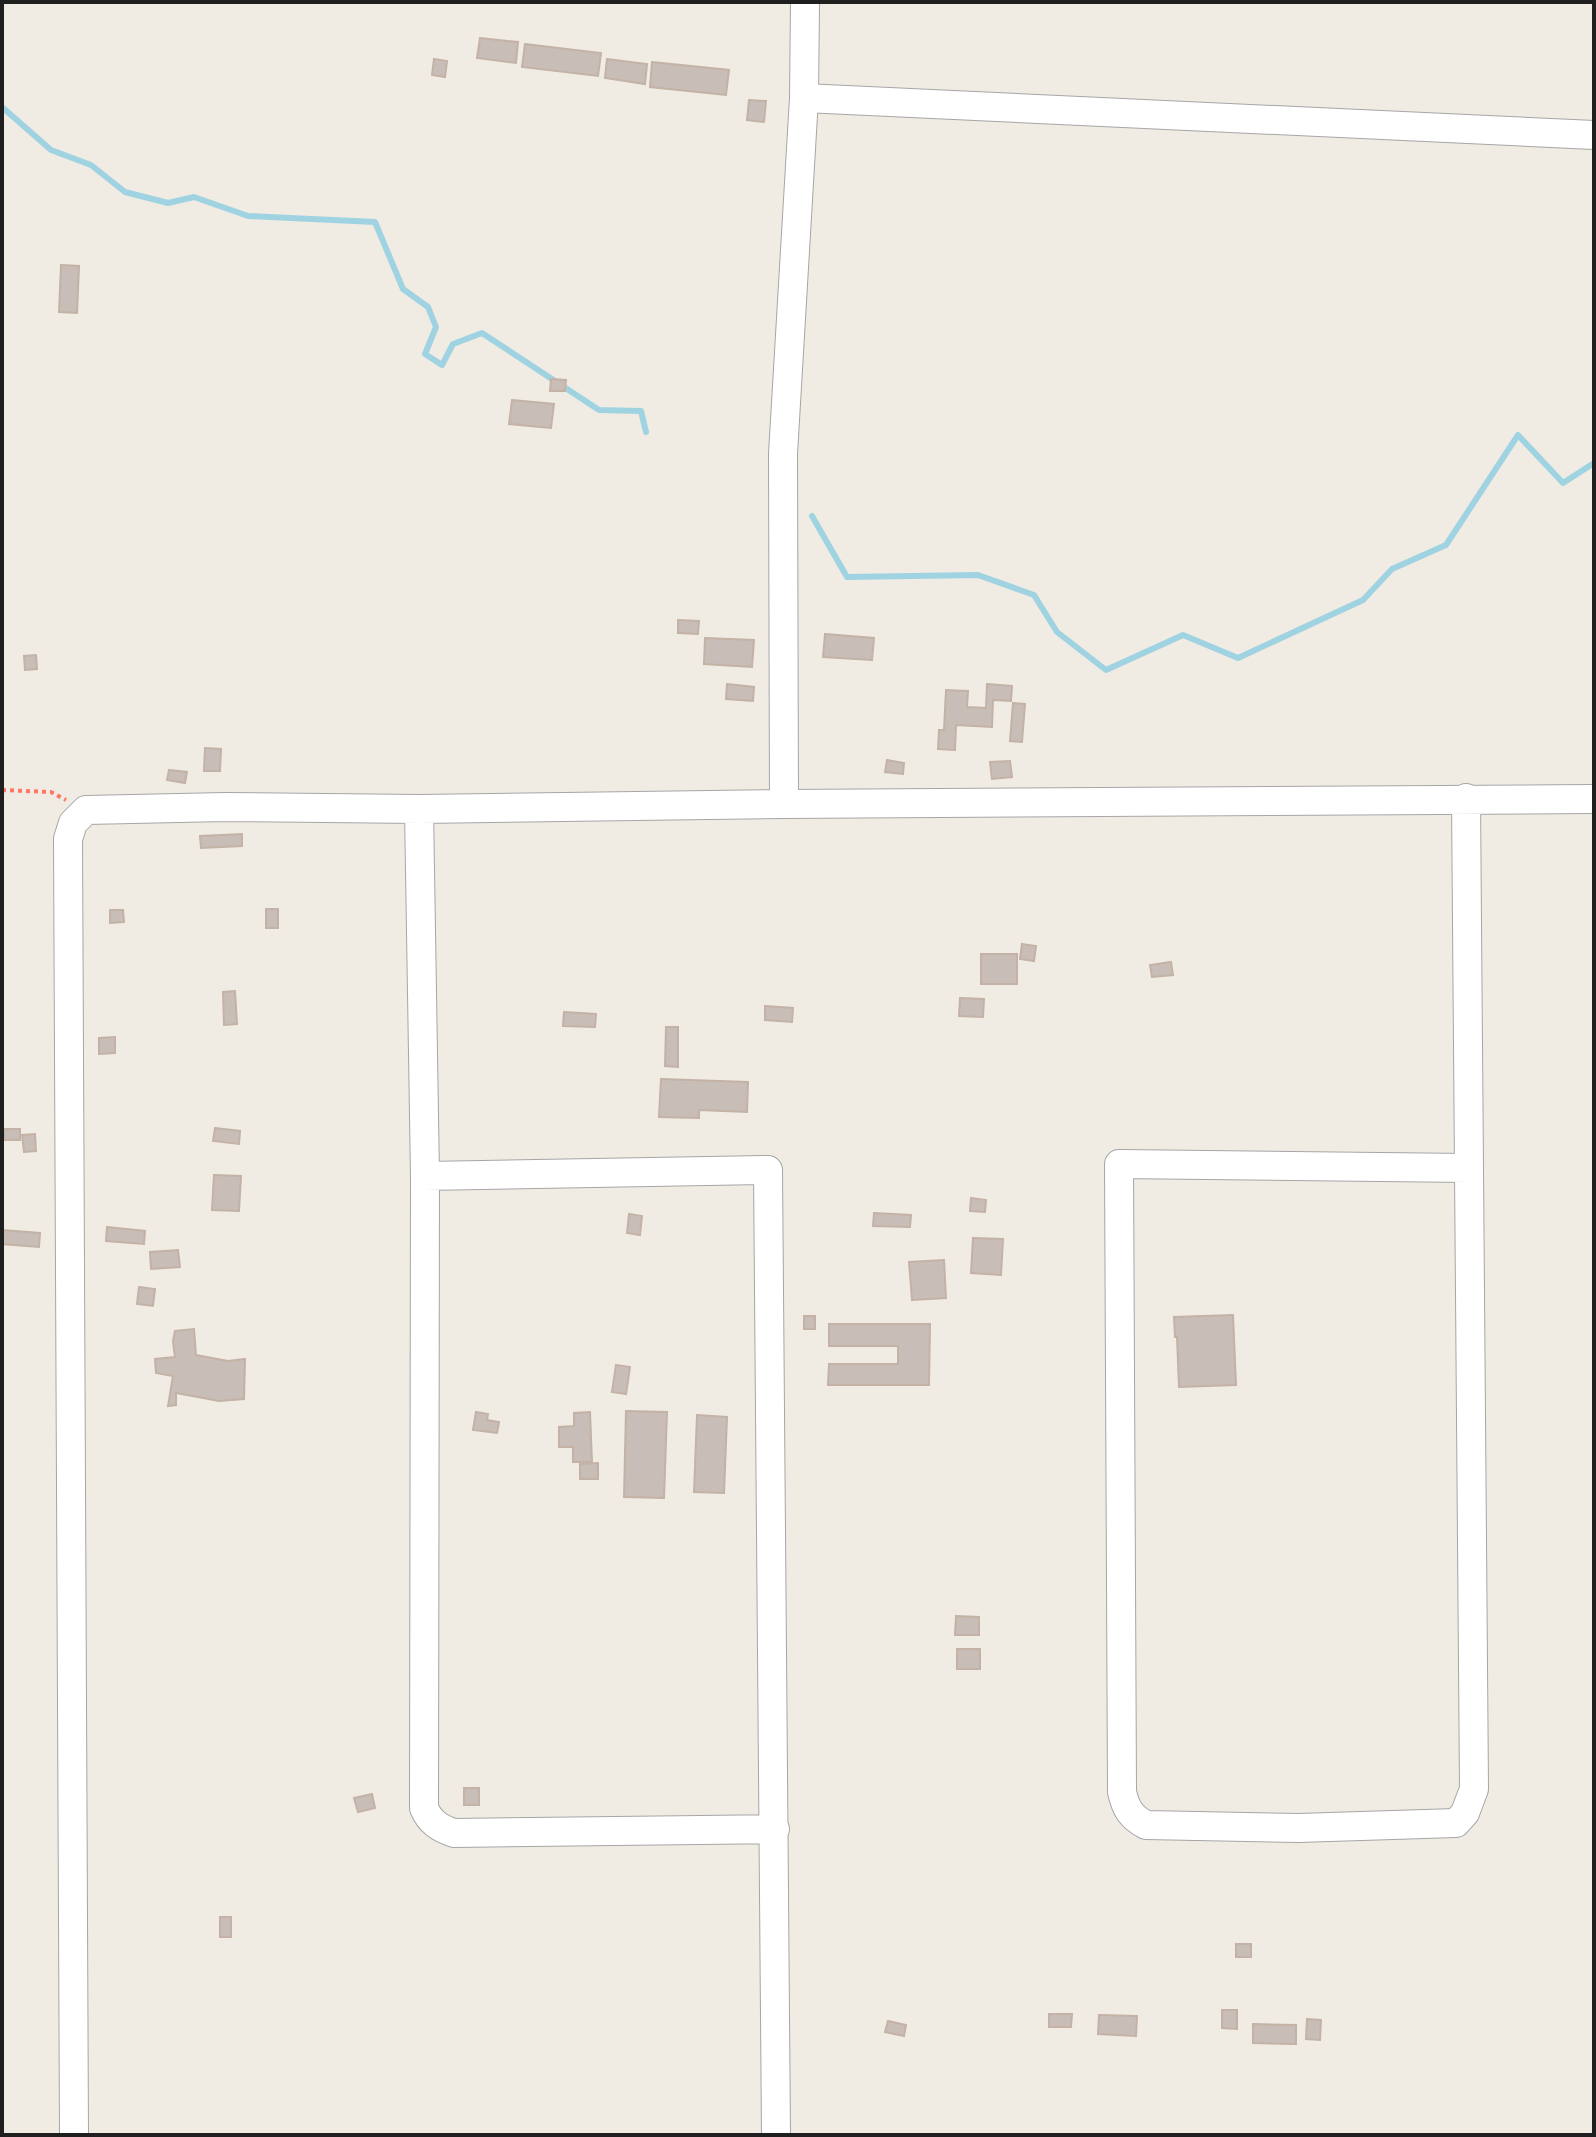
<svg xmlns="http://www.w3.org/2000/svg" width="1596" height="2137" font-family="'Public Sans',sans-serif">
<rect width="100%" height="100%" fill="#f0ece4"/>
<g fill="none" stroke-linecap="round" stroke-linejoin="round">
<path stroke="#a0d3e2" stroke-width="6" d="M2 107 51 150 91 165 125 192 168 203 194 197 248 216 375 222 403 289 428 307 436 327 425 354 442 365 453 344 482 333 599 410 641 411 646 432
M812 516 847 577 978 575 1034 595 1057 632 1106 670 1183 635 1238 658 1363 600 1392 569 1446 545 1518 435 1563 483 1594 463"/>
</g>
<path fill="#c9beb7" stroke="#c3b2a5" stroke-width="2" d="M480 38 518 42 516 63 477 58Z
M525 44 601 53 598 76 522 67Z
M434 59 447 61 445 77 432 75Z
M607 59 647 64 645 84 605 78Z
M652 62 729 70 726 95 650 87Z
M749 100 766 101 764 122 747 120Z
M61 265 79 266 77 313 59 312Z
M551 379 566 380 565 391H550Z
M512 400 554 404 551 428 509 424Z
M678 620 699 621 698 634 678 633Z
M825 634 874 638 872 660 823 657Z
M705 638 754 640 752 667 704 664Z
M36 655 37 669 25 670 24 656Z
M727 684 754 687 753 701 726 699Z
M987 684 1012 686 1011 701 993 700 992 727 956 725 955 750 938 749 939 730H944L946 690 968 691 967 707 986 708Z
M1013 703 1025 704 1022 742 1010 741Z
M205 748 221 749 220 771H204Z
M887 760 904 763 903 774 885 772Z
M1010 761 1012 777 992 779 990 762Z
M169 770 187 772 185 783 167 780Z
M242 834V846L201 848 200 836Z
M266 909H278V928H266Z
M110 910H123L124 922 110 923Z
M1022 944 1036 946 1034 961 1020 959Z
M981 954H1017V984H981Z
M1171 962 1173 975 1152 977 1150 965Z
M235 991 237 1024 224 1025 223 992Z
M960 998 984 999 983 1017 959 1016Z
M765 1006 793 1008 792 1022 765 1020Z
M564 1012 596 1014 595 1027 563 1026Z
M666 1027H678V1067L665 1066Z
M115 1037V1053L99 1054V1038Z
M661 1079 748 1082 747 1112 699 1110V1118L659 1117Z
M215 1128 240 1131 239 1144 213 1141Z
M4 1129H20V1140H4Z
M35 1134 36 1151 24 1152 22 1135Z
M214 1175 241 1176 239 1211 212 1210Z
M971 1198 986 1200 985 1212 970 1211Z
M874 1213 911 1215 910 1227 873 1226Z
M629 1214 642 1216 640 1235 627 1233Z
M107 1227 145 1231 144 1244 106 1241Z
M2 1230 40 1233 39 1247 2 1244Z
M973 1238 1003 1239 1001 1275 971 1273Z
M178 1250 180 1267 151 1269 150 1252Z
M944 1260 946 1298 912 1300 909 1262Z
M139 1287 155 1289 153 1306 137 1304Z
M1233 1315 1236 1385 1179 1387 1177 1337H1175L1174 1317Z
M804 1316H815V1329H804Z
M829 1324H930L929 1385H828L829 1364H898V1346H829Z
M194 1329 196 1355 228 1361 245 1359 244 1399 219 1401 176 1393V1405L168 1406 173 1376 156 1373 155 1359 175 1357 173 1341 175 1331Z
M616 1365 630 1367 626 1394 612 1392Z
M626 1411 667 1412 664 1498 624 1497Z
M476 1412 488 1414 487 1420 499 1422 497 1433 473 1430Z
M590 1412 592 1462H573V1447H559V1427L574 1426V1413Z
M697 1415 727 1417 724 1493 694 1492Z
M598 1463V1479H580V1464Z
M956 1616 979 1617V1635H955Z
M957 1649H980V1669H957Z
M464 1788H479V1805H464Z
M372 1794 375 1808 358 1812 354 1798Z
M220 1917H231V1937H220Z
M1236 1944H1251V1957H1236Z
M1222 2010H1237V2029L1222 2028Z
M1049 2014H1072L1071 2027H1049Z
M1099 2015 1137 2016 1136 2036 1098 2034Z
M1307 2019 1321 2020 1320 2040 1306 2039Z
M888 2021 906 2025 904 2036 885 2032Z
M1253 2024 1296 2025V2044L1253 2043Z"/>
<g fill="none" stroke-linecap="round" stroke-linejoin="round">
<defs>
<path id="minor" d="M804 98 1594 135
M1466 798 1474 1789 1465 1813 1456 1823 1298 1828 1146 1825C1131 1817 1126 1809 1122 1792L1119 1164 1468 1168
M784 804 783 454 804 98 805 2
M419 809 784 804 1594 799
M425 1176 768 1170 776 2135
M74 2135 68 839 73 823 86 810 225 807 419 809 425 1176 424 1808C430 1822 439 1828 454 1833L775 1829"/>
</defs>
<use href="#minor" stroke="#a6a6a6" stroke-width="30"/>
<path stroke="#ff7666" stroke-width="4" stroke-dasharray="4 4" stroke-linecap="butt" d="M2 790 51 792 66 800"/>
<use href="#minor" stroke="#fff" stroke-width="28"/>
</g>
<rect width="1596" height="2137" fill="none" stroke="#1f1f1f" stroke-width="8"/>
</svg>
